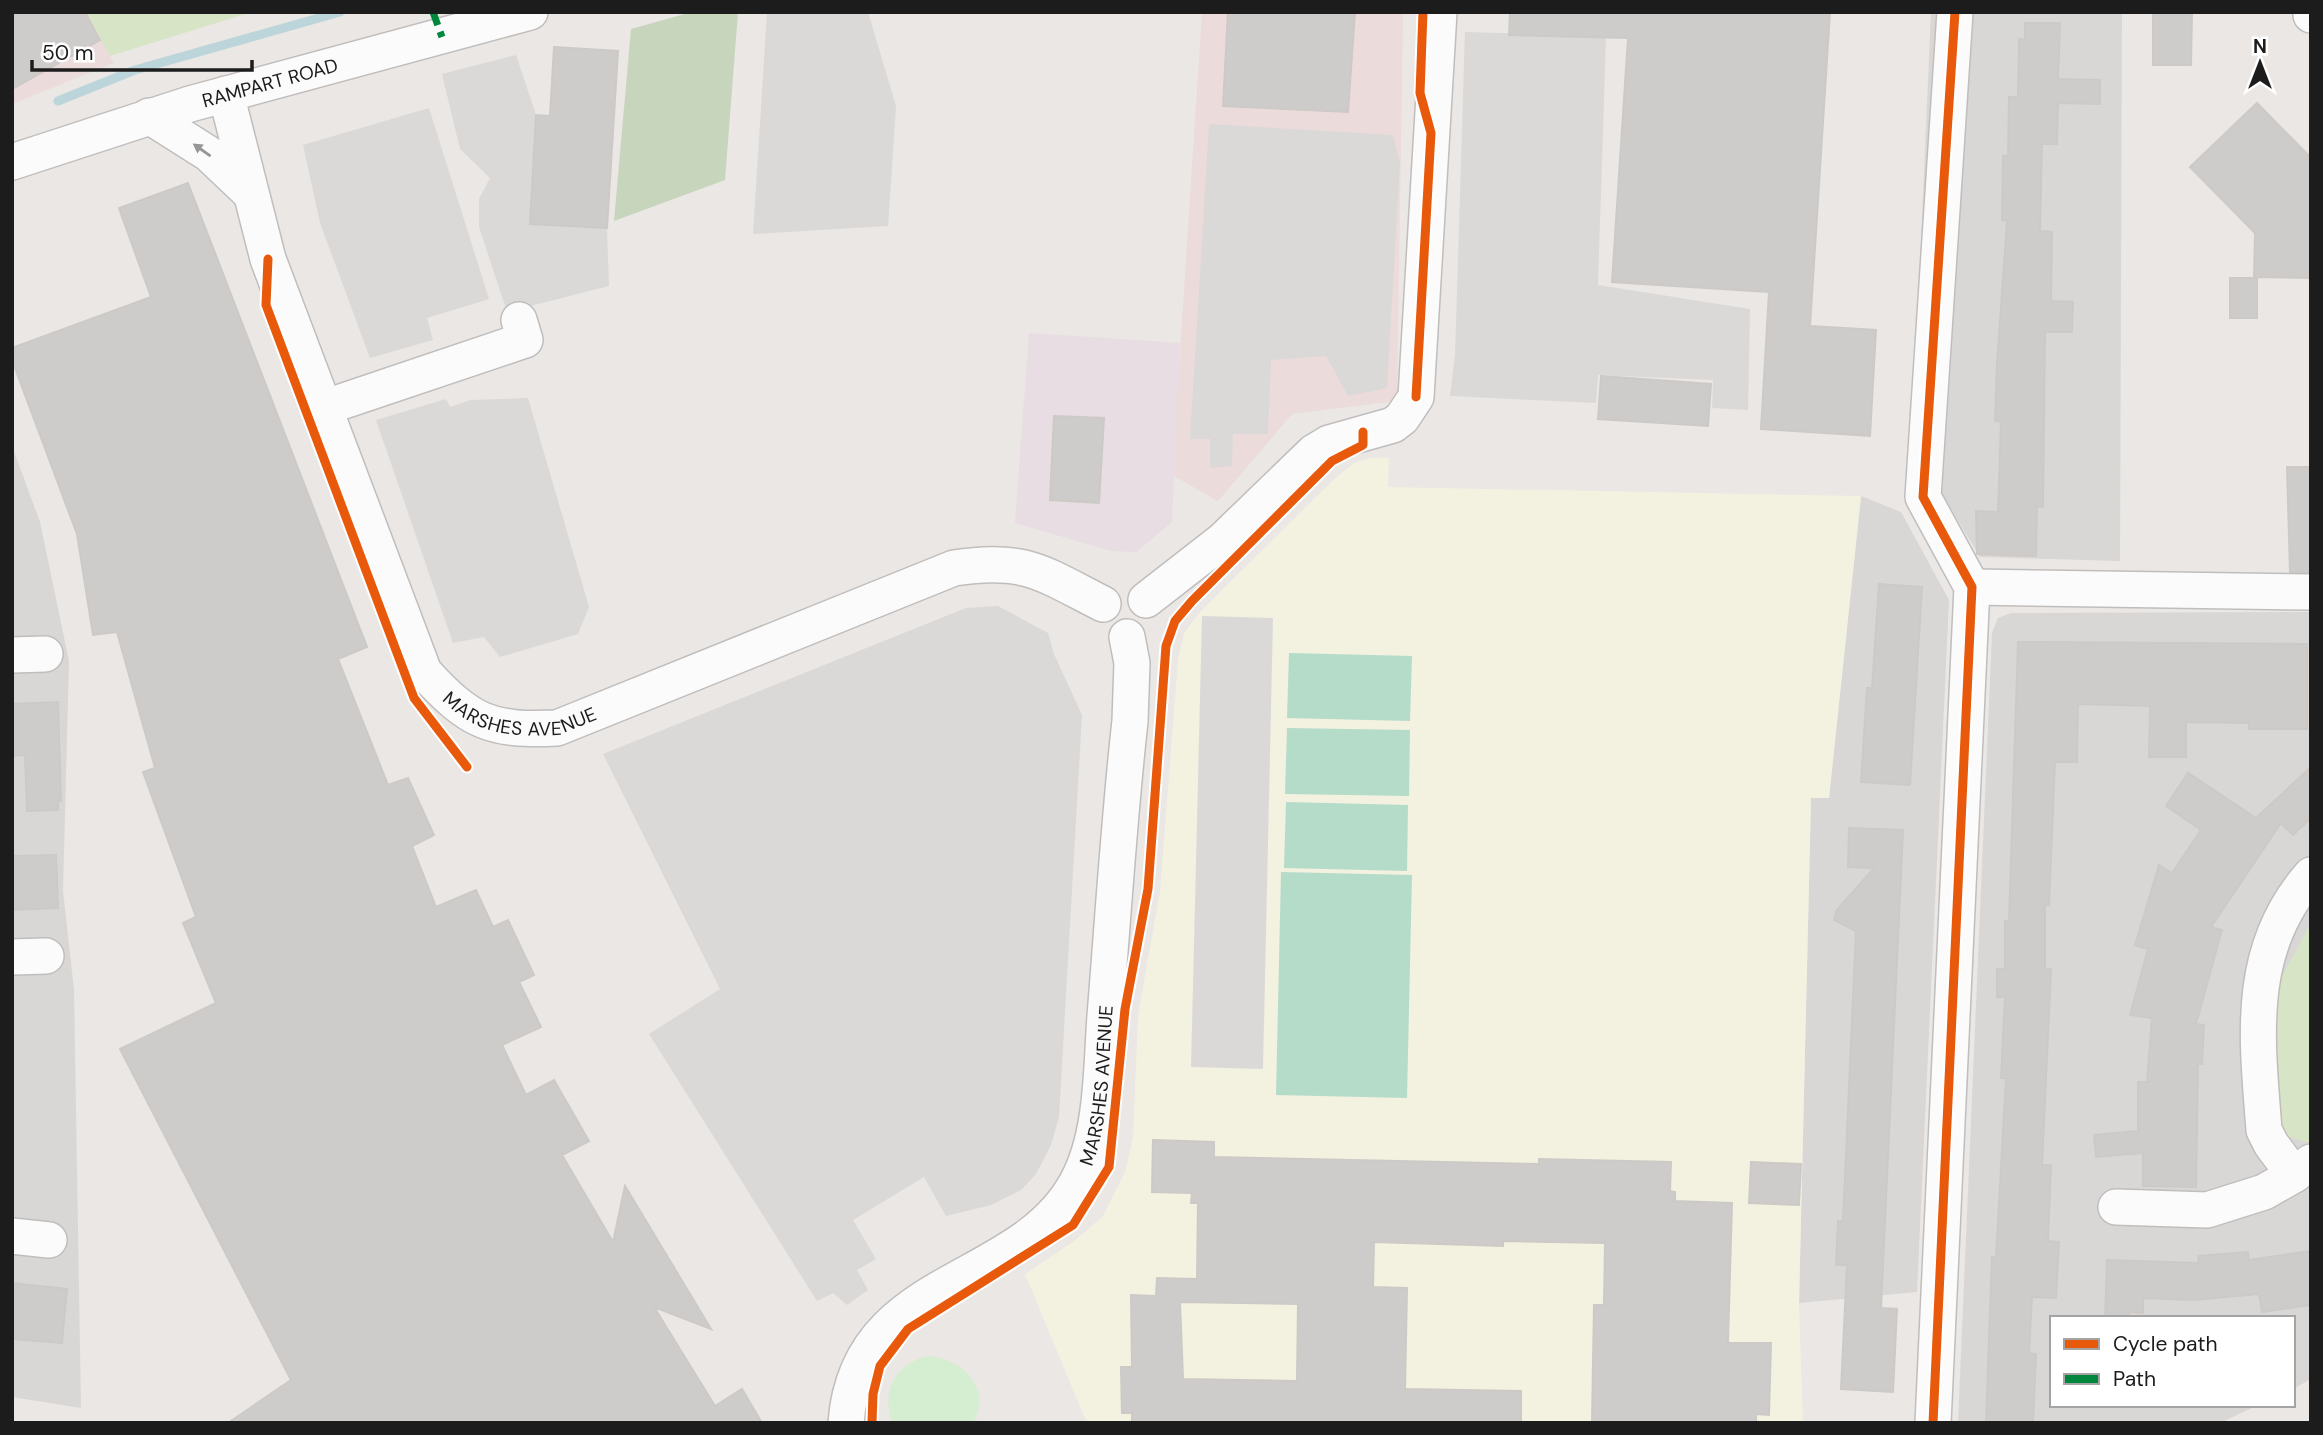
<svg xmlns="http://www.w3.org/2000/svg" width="2323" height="1435" font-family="'DM Sans',sans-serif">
<rect width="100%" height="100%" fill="#eae7e4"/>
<path fill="#d9d7d6" d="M1931 12H2122L2120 561 1980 557 1943 496 1910 493Z
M12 446 40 522 69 661 63 891 74 990 81 1408 12 1397Z
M1861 496 1901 512 1949 600 1917 1292 1799 1303 1811 798 1829 797Z
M2311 612V1379L2293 1389V1318H2052V1405H2258L2220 1423H1958L1992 633 1998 618 2011 613Z"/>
<path fill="#ebdcdb" d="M12 12H86L114 63 12 104Z
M1202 12H1403L1397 401 1292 414 1218 501 1172 475Z"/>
<path fill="#e7dde3" d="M1029 333 1180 343 1172 522 1136 552 1111 551 1015 523Z"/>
<path fill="#f3f1e0" d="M1370 458H1389L1388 487 1861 496 1829 798H1811L1799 1303 1803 1423H1088L1083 1414 1025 1274 1074 1241 1103 1216 1125 1172 1133 1137 1138 1015 1160 891 1178 659 1184 633 1200 612 1333 480 1354 463Z"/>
<path fill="#d8e4c6" d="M86 12H252L110 56Z
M2311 923V1143L2289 1137 2281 1126 2272 1031 2279 982Z"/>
<path fill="#c7d5bc" d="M692 12H738L725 180 614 221 631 29Z"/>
<path fill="#d5eed2" d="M927 1356C961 1357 993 1388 973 1423L892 1422C881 1390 895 1365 927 1356Z"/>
<path fill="#b4dcc9" d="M1289 653 1412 656 1410 721 1287 718Z
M1287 728 1410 730 1409 796 1285 794Z
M1286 802 1408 805 1407 871 1284 868Z
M1281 872 1412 875 1407 1098 1276 1095Z"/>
<path fill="#dad9d8" d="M767 12H868L896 106 888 226 753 234Z
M1465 32 1606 36 1598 285 1750 309 1748 410 1712 408 1713 380 1598 375 1596 403 1450 396 1455 355Z
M516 55 536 115 530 224 607 228 609 286 507 312 479 227V199L490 178 460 149 442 74Z
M429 108 489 299 427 318 433 340 370 358 320 223 303 145Z
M1209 124 1393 135 1400 163 1387 388 1348 396 1326 356 1271 360 1268 434H1233L1232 466 1210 468V439H1190Z
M528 398 589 607 578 634 500 657 484 637 453 643 376 420 446 399 450 407 471 400Z
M998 606 1048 633 1054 654 1082 715 1059 1117 1051 1145 1036 1174 1021 1190 991 1205 946 1216 924 1177 853 1220 876 1259 857 1270 868 1290 847 1305 833 1293 817 1301 649 1034 720 989 603 754 966 608Z
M1202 616 1273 618 1263 1069 1191 1067Z"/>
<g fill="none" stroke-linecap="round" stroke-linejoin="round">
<path stroke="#bbd5da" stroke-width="9" d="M58 101 135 70 340 12"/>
</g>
<path fill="#ceccca" stroke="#cdc9c6" stroke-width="2" fill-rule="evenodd" d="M12 12H85L100 40 12 89Z
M1228 12H1355L1348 112 1223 106Z
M1510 12H1830L1810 326 1876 330 1870 436 1761 429 1769 292 1612 282 1628 38 1509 35Z
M2153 12H2192L2191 65H2153Z
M2025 23H2060L2058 79 2100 80V104L2058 103 2057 144H2042L2040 231 2052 232 2051 301 2073 302 2072 332H2045L2043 507 2037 506 2036 556 1977 554 1976 511 1998 512 2001 422 1995 421 1997 364 2007 221 2002 220 2003 156H2008L2009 97H2018L2019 39 2025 40Z
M554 47 618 51 607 228 530 224 536 115 550 116Z
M2257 103 2311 158V278L2254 277 2255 233 2190 167Z
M188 183 367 647 338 659 388 785 408 778 434 835 412 846 436 907 476 890 493 927 508 920 534 975 519 982 541 1027 502 1045 526 1095 554 1080 589 1141 562 1155 613 1242 625 1186 711 1329 654 1307 715 1406 742 1389 762 1423H228L291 1380 120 1049 216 1003 183 923 196 917 143 772 155 768 117 632 93 635 77 534 12 360V348L151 297 119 208Z
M2230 278H2257V318H2230Z
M1601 376 1711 384 1708 426 1598 419Z
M1054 416 1104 418 1099 503 1050 500Z
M2287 467H2311V572H2290Z
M1879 584 1922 587 1910 785 1861 782 1867 688H1872Z
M2018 642 2307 644V729H2249V723L2186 722V757H2149L2150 706 2078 704 2077 762H2055L2049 905H2045V969H2051L2042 1165H2051L2048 1241 2059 1242 2056 1298 2032 1297 2029 1353 2036 1354 2033 1423H1986L1992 1257H1996L2006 1078H2001L2005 997H1997V969H2005V921H2009Z
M58 702 61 801H58V810L27 811 25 755 12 756V704Z
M2311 767V818L2293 835 2281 823 2211 927 2222 930 2196 1024 2204 1025 2202 1064H2198L2196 1187 2143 1186V1153L2096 1157 2094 1135 2138 1131V1082H2147L2152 1018 2130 1015 2148 949 2135 945 2159 865 2172 873 2201 830 2166 806 2188 773 2256 818Z
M1849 828 1903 830 1881 1308 1897 1309 1893 1392 1841 1389 1847 1265H1836L1838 1221H1843L1856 931 1834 920 1836 911 1874 868 1848 867Z
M56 855 58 908 12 910V856Z
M1153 1140 1214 1142V1157L1539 1164V1159L1671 1162 1670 1191 1675 1192V1201L1732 1203 1728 1343H1771L1769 1415 1756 1414V1423H1592L1594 1305H1604L1605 1243 1503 1241V1246L1374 1242 1373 1287 1407 1288 1405 1389 1521 1391V1423H1132V1413H1122L1121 1367H1132L1131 1295 1156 1296 1157 1278 1197 1279 1198 1203H1191L1192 1193 1152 1192ZM1180 1302 1298 1304 1297 1381 1183 1379Z
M1751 1162 1801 1164 1799 1205 1749 1203Z
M2311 1251V1305L2262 1312 2259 1294 2193 1300 2143 1298V1313L2129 1312 2128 1318H2105L2107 1260 2199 1263 2198 1256 2248 1252 2249 1260Z
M12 1283 67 1289 62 1343 12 1339Z"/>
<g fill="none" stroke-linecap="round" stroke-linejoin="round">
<defs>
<g id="street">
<path d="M2311 12V15"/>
<path id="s1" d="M226 94 268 259 424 672C470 722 489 731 557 728L954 568C1025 557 1042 573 1103 604"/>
<path d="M149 116 209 154 248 191"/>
<path id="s2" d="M12 162 190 104 530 12"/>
<path d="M326 407 525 340 519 320"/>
<path d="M1972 587 2311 592"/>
<path d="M1146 600 1223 540 1314 452 1329 443 1393 425 1402 418 1416 397 1439 12"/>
<path d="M12 655 45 654"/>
<path d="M2311 875C2245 950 2257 1038 2264 1130L2271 1144 2294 1175 2311 1162"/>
<path d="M12 957 46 956"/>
<path d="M2116 1207 2207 1210 2264 1192 2294 1175"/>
<path d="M12 1236 49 1240"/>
<path id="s3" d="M846 1423C857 1273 1020 1288 1077 1182 1103 1134 1101 1069 1105 1016 1113 918 1119 819 1130 721L1132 663 1127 637"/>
<path d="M1933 1423 1972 587 1923 497 1955 12"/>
</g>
</defs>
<use href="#street" stroke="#c0bebd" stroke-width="38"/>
<use href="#street" stroke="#fcfbfb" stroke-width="35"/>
<path stroke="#00873e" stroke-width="7" stroke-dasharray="14 7" stroke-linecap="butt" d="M433 12 442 37"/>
<defs>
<path id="cycleway" d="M268 259 266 305 414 698 467 767
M1416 397 1431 133 1420 93 1423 12
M872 1423 873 1394 880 1366 908 1329 1073 1225 1109 1167 1125 1009 1148 889 1166 646 1175 621 1192 601 1332 461 1363 445V432
M1933 1423 1972 587 1923 497 1955 12"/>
</defs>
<use href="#cycleway" stroke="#fff" stroke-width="13"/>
<use href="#cycleway" stroke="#e8590c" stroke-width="9"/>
</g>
<defs><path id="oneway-solid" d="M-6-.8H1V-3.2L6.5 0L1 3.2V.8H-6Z" transform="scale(1.75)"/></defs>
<use fill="#979797" href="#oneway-solid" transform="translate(202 150) rotate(-145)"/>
<g text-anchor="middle" stroke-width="5" stroke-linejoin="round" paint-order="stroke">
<g font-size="19" fill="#1c1c1c" stroke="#fff">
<text dy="7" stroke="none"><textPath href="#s2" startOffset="270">RAMPART ROAD</textPath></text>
<text dy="7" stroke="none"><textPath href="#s1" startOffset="724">MARSHES AVENUE</textPath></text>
<text dy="7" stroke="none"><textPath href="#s3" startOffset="448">MARSHES AVENUE</textPath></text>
</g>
</g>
<rect width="2323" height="1435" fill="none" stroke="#1c1c1c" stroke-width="28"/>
<rect x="2050" y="1316" width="245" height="91" fill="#ffffff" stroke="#a4a4a4" stroke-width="2"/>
<rect x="2064" y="1339" width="35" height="10" fill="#e8590c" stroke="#a4a4a4" stroke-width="2"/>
<text x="2113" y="1351" font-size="21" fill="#1c1c1c">Cycle path</text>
<rect x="2064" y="1374" width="35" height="10" fill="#00873e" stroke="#a4a4a4" stroke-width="2"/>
<text x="2113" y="1386" font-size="21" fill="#1c1c1c">Path</text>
<g transform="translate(2260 63)" stroke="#ffffff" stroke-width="5" paint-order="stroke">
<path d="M0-5L12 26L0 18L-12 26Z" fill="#1c1c1c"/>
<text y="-10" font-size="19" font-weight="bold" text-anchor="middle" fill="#1c1c1c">N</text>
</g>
<path d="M32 60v10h220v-10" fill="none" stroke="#1c1c1c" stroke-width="3.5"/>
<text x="42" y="60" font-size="21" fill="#1c1c1c" stroke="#ffffff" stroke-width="5" paint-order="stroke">50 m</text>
</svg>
